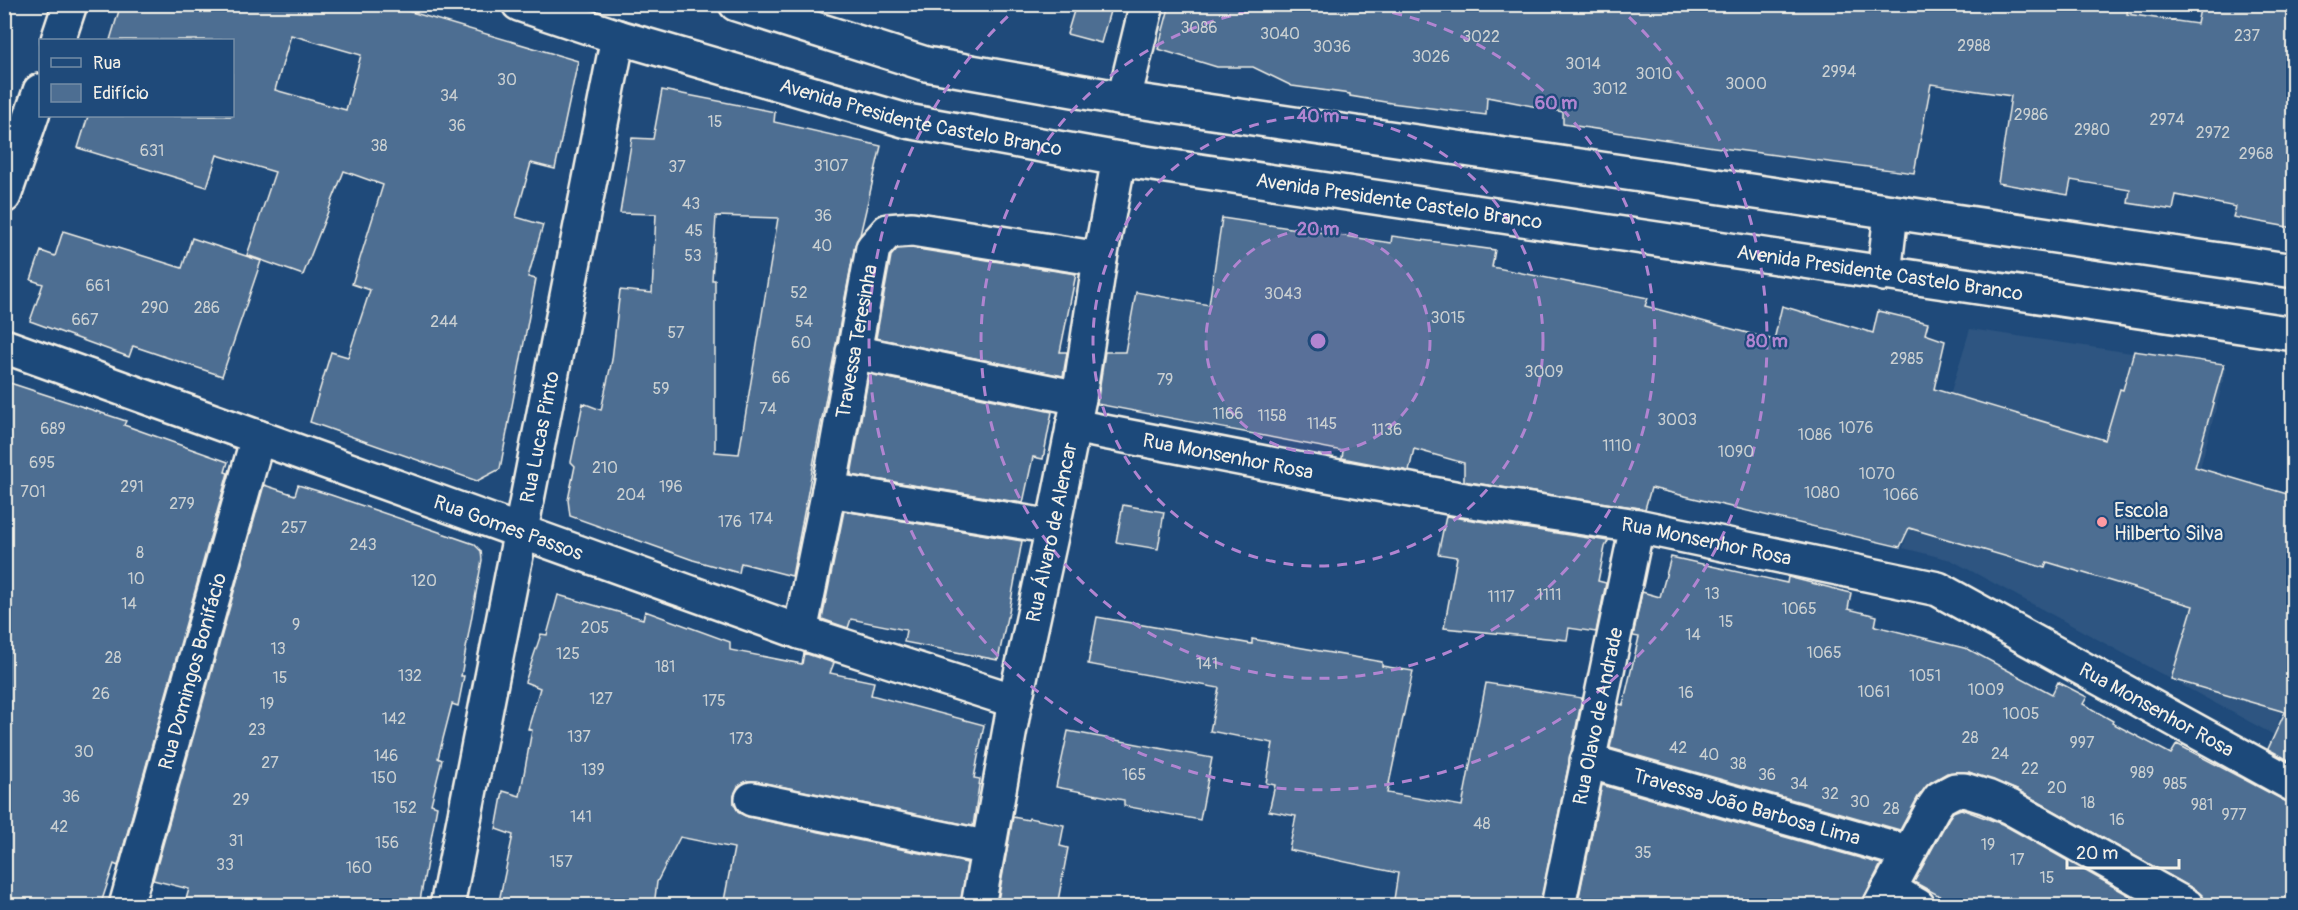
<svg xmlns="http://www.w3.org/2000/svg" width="2298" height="910" font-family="Pangolin,sans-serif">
<rect width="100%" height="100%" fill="#1f4a7a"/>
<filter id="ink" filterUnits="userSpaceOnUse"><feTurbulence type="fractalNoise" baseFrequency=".0167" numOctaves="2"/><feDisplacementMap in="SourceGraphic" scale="12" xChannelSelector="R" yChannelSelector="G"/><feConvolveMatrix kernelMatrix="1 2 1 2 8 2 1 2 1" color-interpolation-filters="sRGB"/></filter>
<g filter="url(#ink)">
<path fill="#2d5581" d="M1970 329 2227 367 2200 468 2293 495V678L2274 735 1951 560 1903 548Z"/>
<path fill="#4d6e92" stroke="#f4f1e8" stroke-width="1.5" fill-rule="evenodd" d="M121 4H384L578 61 555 169 531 163 516 217 543 225 528 277 536 279 500 469 477 481 310 422 331 352 348 357 370 290 352 284 383 185 344 171 303 275 247 255 275 172 217 155 207 187 78 148 88 116H232V40H110ZM291 35 361 55 346 110 275 90Z
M1076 4H1112L1101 43 1067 34Z
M1170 4H2128L2127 14 2197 24 2201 4H2294V228L2233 217 2236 207 2176 195 2173 210 2128 203 2130 190 2071 180 2068 195 1998 183 2011 96 1931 84 1914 173 1714 147 1563 124V112L1487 97 1486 115 1391 103 1350 96V94L1292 86 1253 67H1217L1158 49Z
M662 90 775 112 774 122 881 146 860 235 855 245 792 576 741 563 739 573 693 560 570 516 568 500 575 466 571 462 583 403 601 410 612 360 620 290 652 293 656 214 620 213 632 138 653 139ZM716 216 778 218 739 454 715 452V280H712Z
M1222 218 1391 243 1392 236 1495 250 1492 267 1648 298 1645 306 1774 340 1782 306 1873 333 1878 311 1928 323 1925 334 1945 341 1934 389 2105 440 2120 389 2123 390 2134 351 2224 364 2195 467 2294 496V763L2268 749 2285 712 2171 679 2193 606 2047 562 2045 568 1909 528 1900 547 1651 488 1645 509 1468 482 1464 481V463L1414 449 1409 471 1342 458 1343 451 1097 404 1105 352H1125L1136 292 1209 305Z
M63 231 182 268 192 238 261 261 222 376 133 346 129 357 30 321 43 284 31 280 41 251 55 256Z
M911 248 1076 274 1060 352H1067L1063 376 876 338 891 256 897 249Z
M869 374 1052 412 1043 459 1033 457 1023 503 851 475Z
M4 381 126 421 124 425 228 462 225 472 228 473 118 866 114 864 100 906H4Z
M264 485 295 495 298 485 331 495 474 544 481 551 482 560 461 676H464L458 706 452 704 438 758 442 760 431 804 437 806 419 906H184L189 889 153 880Z
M1123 505 1164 512 1158 549 1116 542Z
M844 511 1022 541 1008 617H1007L998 660 904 642 906 630 851 619 848 628 822 619Z
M1446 516 1608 541 1605 547 1598 581 1606 583 1596 632 1569 628 1567 640 1444 628 1457 557 1438 554Z
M1671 557 1787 583 1788 577 1851 593 1848 609 1877 616 1875 626 1968 649 2052 694 2058 682 2087 697 2083 704 2113 721 2112 723 2171 754 2177 744 2285 801 2294 804V906H2206L2203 896 2196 890 2019 791 1969 772 1947 773 1931 782 1918 797 1900 830 1610 748 1619 704 1623 705 1639 637 1633 636 1642 592 1660 597Z
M558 595 643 619 645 611 730 642V650L802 664 804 653 834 663 830 673 874 682 871 695 984 725 974 778 980 779 973 826 756 781H747L738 786 734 796V804L739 813 748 817 967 863 960 906H723L734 848 680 837 657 882 654 906H498L513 835 496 829 503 791 520 796 532 730 528 729 540 688 525 682 541 634 547 635Z
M1097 617 1252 644V639L1382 662V666L1413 671 1387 793 1462 806 1486 683 1582 698 1540 906H1393L1398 873 1289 850 1296 816 1269 811 1275 785 1266 783 1273 743 1210 731 1219 688 1088 664Z
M1068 731 1212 758 1200 820 1124 806V800L1056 787Z
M1602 785 1881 864 1864 897 1861 906H1577Z
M1961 809 2002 824 2148 906H1958L1914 882 1949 818 1953 812Z
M1013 817 1028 820 1029 818 1064 825 1060 846 1068 848 1057 906H997Z"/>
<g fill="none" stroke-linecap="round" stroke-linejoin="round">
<defs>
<g id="street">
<path d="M58 40 70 4"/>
<path d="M1124 99 1147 4"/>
<path d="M4 196 40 91"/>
<path id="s1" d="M4 346 800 632 1015 701"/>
<path d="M853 352 1079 398"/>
<path id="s2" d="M1073 426 1317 473 1465 500 1637 526 1938 589 2294 785"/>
<path d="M829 490 1053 527"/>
<path id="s3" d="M800 632 829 490 873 248 888 231 912 229 1100 259"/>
<path id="s4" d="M1587 761 1908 852"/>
<path d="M752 799 989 848"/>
<path d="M1889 889 1918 906"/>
<path id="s5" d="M126 906 258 437"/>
<path id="s6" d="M447 906 618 37"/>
<path id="s7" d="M978 906 1015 701 1053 527 1079 398 1100 259 1119 159"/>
<path id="s8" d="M1558 906 1637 526"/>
<path d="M1880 906 1933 808 1940 798 1955 790H1964L1987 797 2010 807 2187 906"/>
</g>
<g id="primary">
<path id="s9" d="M519 4 618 37 907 121 1119 159 2294 334"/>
<path d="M736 4 926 64 1124 99 2294 271"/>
<path d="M1884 274 1891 213"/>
</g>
</defs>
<use href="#street" stroke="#f4f1e8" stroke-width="38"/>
<use href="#primary" stroke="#f4f1e8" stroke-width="38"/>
<use href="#street" stroke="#1f4a7a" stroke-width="33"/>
<use href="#primary" stroke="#1f4a7a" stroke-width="33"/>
</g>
</g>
<circle cx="1318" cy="341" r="112" fill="#b185d1" fill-opacity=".12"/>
<g fill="none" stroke="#b185d1" stroke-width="3" stroke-dasharray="10 8">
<circle cx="1318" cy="341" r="112"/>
<circle cx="1318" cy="341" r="225"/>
<path d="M1339 5A337 337 0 1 1 1297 5"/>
<path d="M1616 5A449 449 0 1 1 1020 5"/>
</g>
<circle fill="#ff9aa2" stroke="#1f4a7a" stroke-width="2" cx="2102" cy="522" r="6"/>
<g text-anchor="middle" stroke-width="4.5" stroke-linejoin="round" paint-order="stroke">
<g font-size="16" fill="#cad0d2">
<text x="1199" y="33">3086</text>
<text x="1280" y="39">3040</text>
<text x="2247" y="41">237</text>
<text x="1481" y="42">3022</text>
<text x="1974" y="51">2988</text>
<text x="1332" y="52">3036</text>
<text x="1431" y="62">3026</text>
<text x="1583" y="69">3014</text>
<text x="1839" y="77">2994</text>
<text x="1654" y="79">3010</text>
<text x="507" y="85">30</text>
<text x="1746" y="89">3000</text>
<text x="1610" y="94">3012</text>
<text x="449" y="101">34</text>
<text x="2031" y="120">2986</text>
<text x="2167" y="125">2974</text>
<text x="715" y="127">15</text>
<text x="457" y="131">36</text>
<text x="2092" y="135">2980</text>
<text x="2213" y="138">2972</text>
<text x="379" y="151">38</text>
<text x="152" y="156">631</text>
<text x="2256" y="159">2968</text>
<text x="831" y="171">3107</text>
<text x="677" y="172">37</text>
<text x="691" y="209">43</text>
<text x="823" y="221">36</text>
<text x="694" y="236">45</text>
<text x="822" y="251">40</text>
<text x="693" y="261">53</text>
<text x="98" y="291">661</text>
<text x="799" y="298">52</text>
<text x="1283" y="299">3043</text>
<text x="155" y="313">290</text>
<text x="207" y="313">286</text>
<text x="1448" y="323">3015</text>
<text x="85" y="325">667</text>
<text x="444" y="327">244</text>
<text x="804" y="327">54</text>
<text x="676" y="338">57</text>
<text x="801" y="348">60</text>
<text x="1907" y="364">2985</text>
<text x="1544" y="377">3009</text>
<text x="781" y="383">66</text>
<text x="1165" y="385">79</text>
<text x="661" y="394">59</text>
<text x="768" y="414">74</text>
<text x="1228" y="419">1166</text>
<text x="1272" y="421">1158</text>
<text x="1677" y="425">3003</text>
<text x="1322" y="429">1145</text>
<text x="1856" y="433">1076</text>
<text x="53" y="434">689</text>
<text x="1387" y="435">1136</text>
<text x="1815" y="440">1086</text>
<text x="1617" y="451">1110</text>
<text x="1736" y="457">1090</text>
<text x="42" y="468">695</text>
<text x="605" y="473">210</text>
<text x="1877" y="479">1070</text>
<text x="132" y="492">291</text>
<text x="671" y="492">196</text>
<text x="33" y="497">701</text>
<text x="1822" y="498">1080</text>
<text x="631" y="500">204</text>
<text x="1901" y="500">1066</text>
<text x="182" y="509">279</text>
<text x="761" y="524">174</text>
<text x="730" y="527">176</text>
<text x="294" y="533">257</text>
<text x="363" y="550">243</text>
<text x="140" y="558">8</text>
<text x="136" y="584">10</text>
<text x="424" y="586">120</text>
<text x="1712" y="599">13</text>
<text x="1549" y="600">1111</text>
<text x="1501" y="602">1117</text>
<text x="129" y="609">14</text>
<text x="1799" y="614">1065</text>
<text x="1726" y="627">15</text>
<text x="296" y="630">9</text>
<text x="595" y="633">205</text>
<text x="1693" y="640">14</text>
<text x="278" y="654">13</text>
<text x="1824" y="658">1065</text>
<text x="568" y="659">125</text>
<text x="113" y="663">28</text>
<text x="1207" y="669">141</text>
<text x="665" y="672">181</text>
<text x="410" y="681">132</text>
<text x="1925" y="681">1051</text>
<text x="280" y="683">15</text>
<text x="1986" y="695">1009</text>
<text x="1874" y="697">1061</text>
<text x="1686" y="698">16</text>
<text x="101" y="699">26</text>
<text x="601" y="704">127</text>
<text x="714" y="706">175</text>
<text x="267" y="709">19</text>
<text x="2021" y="719">1005</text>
<text x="394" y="724">142</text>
<text x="257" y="735">23</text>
<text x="579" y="742">137</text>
<text x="1970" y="743">28</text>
<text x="741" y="744">173</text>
<text x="2082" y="748">997</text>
<text x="1678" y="753">42</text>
<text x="84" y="757">30</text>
<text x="2000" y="759">24</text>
<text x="1709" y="760">40</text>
<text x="386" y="761">146</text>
<text x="270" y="768">27</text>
<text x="1738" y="769">38</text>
<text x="2030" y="774">22</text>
<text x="593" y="775">139</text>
<text x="2142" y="778">989</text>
<text x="1134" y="780">165</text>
<text x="1767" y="780">36</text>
<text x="384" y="783">150</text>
<text x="1799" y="789">34</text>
<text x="2175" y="789">985</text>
<text x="2057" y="793">20</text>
<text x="1830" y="799">32</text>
<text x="71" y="802">36</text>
<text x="241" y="805">29</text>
<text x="1860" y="807">30</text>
<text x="2088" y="808">18</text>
<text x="2202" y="810">981</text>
<text x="405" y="813">152</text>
<text x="1891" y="814">28</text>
<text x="2234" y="820">977</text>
<text x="581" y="822">141</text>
<text x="2117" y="825">16</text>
<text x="1482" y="829">48</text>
<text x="59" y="832">42</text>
<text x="236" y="846">31</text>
<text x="387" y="848">156</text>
<text x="1988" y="850">19</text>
<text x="1643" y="858">35</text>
<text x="2017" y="865">17</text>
<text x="561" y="867">157</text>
<text x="225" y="870">33</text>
<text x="359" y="873">160</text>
<text x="2047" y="883">15</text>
</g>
<g font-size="20" fill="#f4f1e8" stroke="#1f4a7a">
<text dy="7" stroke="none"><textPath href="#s9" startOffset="418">Avenida Presidente Castelo Branco</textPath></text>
<text dy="7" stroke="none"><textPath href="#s9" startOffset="904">Avenida Presidente Castelo Branco</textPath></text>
<text dy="7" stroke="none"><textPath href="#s9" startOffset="1390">Avenida Presidente Castelo Branco</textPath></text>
<text dy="7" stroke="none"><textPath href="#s3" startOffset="296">Travessa Teresinha</textPath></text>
<text dy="7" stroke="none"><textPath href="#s6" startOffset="478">Rua Lucas Pinto</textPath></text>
<text dy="7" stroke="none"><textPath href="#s2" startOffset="158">Rua Monsenhor Rosa</textPath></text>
<text dy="7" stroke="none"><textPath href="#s1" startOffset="536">Rua Gomes Passos</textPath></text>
<text dy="7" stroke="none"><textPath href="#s7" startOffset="381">Rua Álvaro de Alencar</textPath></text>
<text dy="7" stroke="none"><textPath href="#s2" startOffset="644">Rua Monsenhor Rosa</textPath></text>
<text dy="7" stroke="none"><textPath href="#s5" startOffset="244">Rua Domingos Bonifácio</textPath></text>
<text dy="7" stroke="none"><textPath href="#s2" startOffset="1130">Rua Monsenhor Rosa</textPath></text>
<text dy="7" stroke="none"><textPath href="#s8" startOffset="194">Rua Olavo de Andrade</textPath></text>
<text dy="7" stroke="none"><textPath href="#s4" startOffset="166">Travessa João Barbosa Lima</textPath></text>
</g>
<g font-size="20" fill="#f4f1e8" stroke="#1f4a7a" text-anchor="start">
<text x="2114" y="517">Escola<tspan x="2114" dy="23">Hilberto Silva</tspan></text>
</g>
</g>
<circle cx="1318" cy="341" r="9" fill="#b185d1" stroke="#1f4a7a" stroke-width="3"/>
<g font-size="18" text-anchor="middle" font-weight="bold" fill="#b185d1" stroke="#1f4a7a" stroke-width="4.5" stroke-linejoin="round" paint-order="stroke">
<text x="1556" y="109">60 m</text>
<text x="1318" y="122">40 m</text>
<text x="1318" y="235">20 m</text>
<text x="1767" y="347">80 m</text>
</g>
<rect width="2298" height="910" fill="none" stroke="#1f4a7a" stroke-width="24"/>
<rect x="12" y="12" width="2274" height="886" fill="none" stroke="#f4f1e8" stroke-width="2" filter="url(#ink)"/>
<rect x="39" y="39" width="195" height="78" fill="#1f4a7a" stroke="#748da6" stroke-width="1.5"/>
<rect x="51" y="58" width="30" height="9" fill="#1f4a7a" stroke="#748da6" stroke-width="1.5"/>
<text x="93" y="69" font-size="18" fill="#f4f1e8">Rua</text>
<rect x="51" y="84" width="30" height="18" fill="#4d6e92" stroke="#748da6" stroke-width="1.5"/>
<text x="93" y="99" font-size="18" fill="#f4f1e8">Edifício</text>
<path d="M2067 859v9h112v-9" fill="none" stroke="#f4f1e8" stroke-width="3"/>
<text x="2076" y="859" font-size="18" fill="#f4f1e8" stroke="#1f4a7a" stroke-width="4.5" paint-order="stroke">20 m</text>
</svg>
